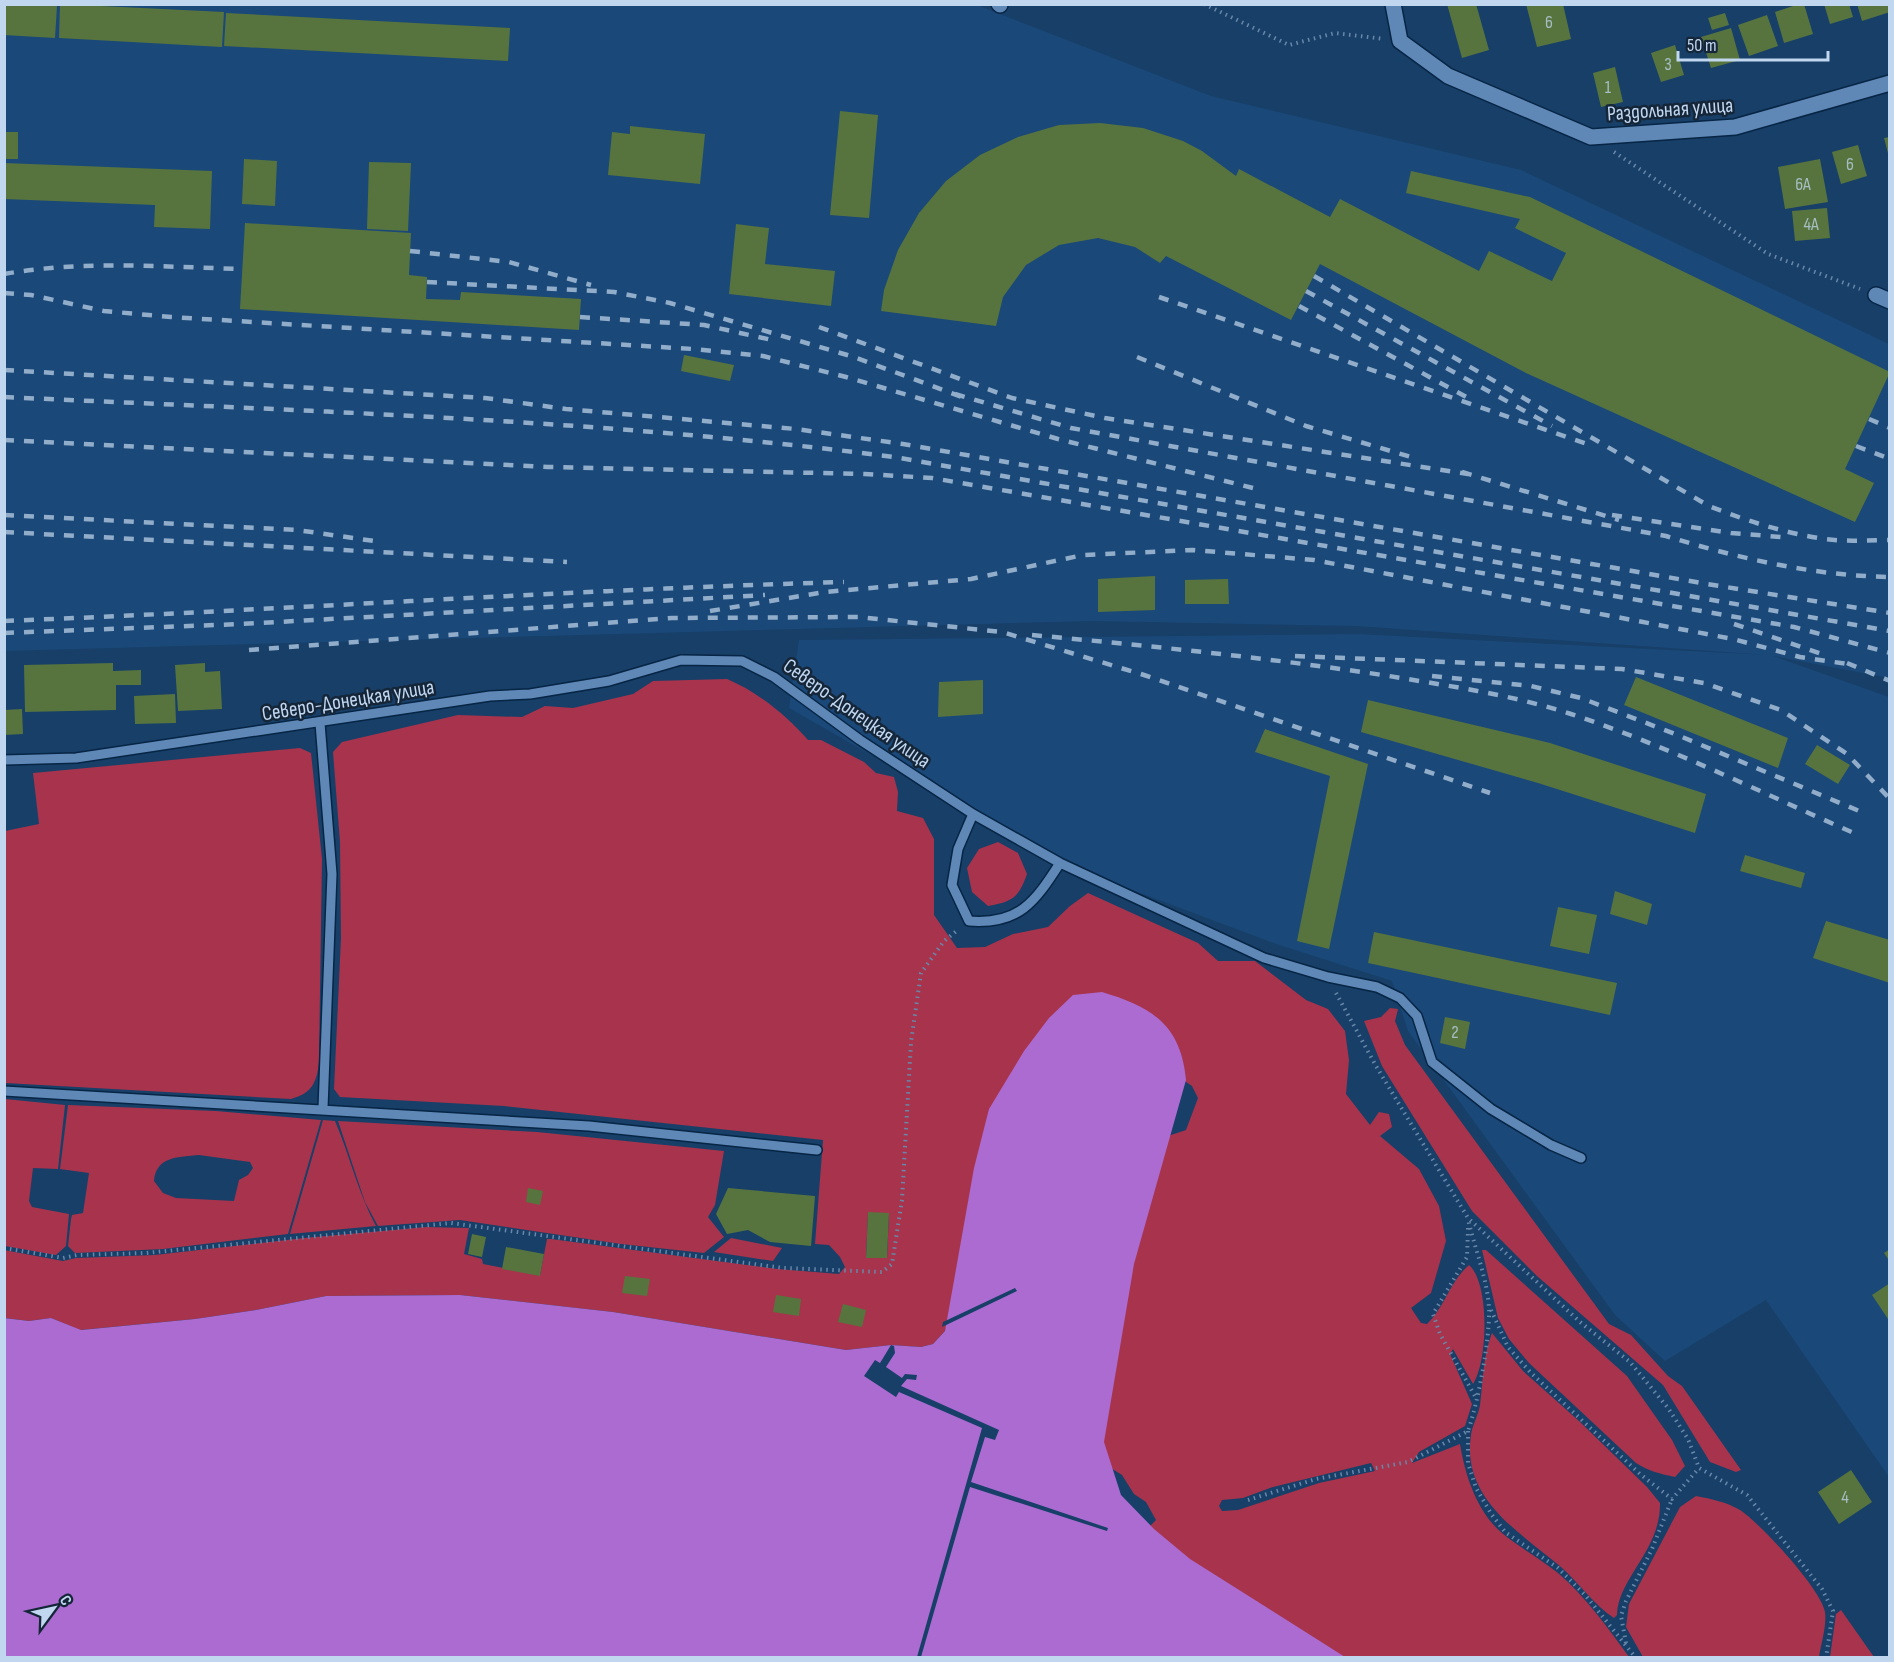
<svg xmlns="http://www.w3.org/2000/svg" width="1894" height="1662" font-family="'Sofia Sans Condensed',sans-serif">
<rect width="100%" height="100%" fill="#173f68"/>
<path fill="#1a4878" d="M4 5H977L1211 96 1521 170 1889 344V678L1773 656 1889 697V1477L1766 1300 1665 1361 1615 1315 1408 1031 1392 981 1276 944 1060 863 789 708 799 640 1358 634 1767 655 1356 626 1091 621 5 651Z"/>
<path fill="#a7344c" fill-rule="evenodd" d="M727 679C758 692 786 715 808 740H821L864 762 876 773 894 777 898 792 897 811 923 818 934 839V915L957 948 985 947 1013 934 1048 927 1070 906 1088 893 1198 943 1218 961H1255L1306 1000 1328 1009 1345 1031 1349 1060 1346 1094 1370 1125 1379 1112 1389 1114 1392 1127 1380 1136 1419 1169 1439 1206 1446 1241 1431 1293 1411 1308 1421 1323 1427 1324C1445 1307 1450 1281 1469 1265 1490 1283 1488 1362 1473 1384L1453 1349 1450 1354 1472 1404 1465 1426 1419 1452 1412 1463 1460 1444C1465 1475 1477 1512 1502 1533 1520 1548 1541 1559 1558 1573 1586 1597 1608 1628 1629 1657H1289L1251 1599 1213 1574 1142 1534 1156 1520 1146 1502 1134 1494 1122 1475 1103 1463 1096 1429 1113 1340 1168 1136 1186 1130 1198 1098 1192 1086 1176 1075 969 1255 945 1331 933 1344 921 1347 891 1345 846 1350 613 1312 460 1295 326 1296 256 1310 195 1319 80 1330 51 1318 29 1321 5 1318 4 1250 63 1261 76 1258 155 1255 304 1238 426 1227 469 1228 464 1254 482 1259 483 1264 540 1275 547 1239H551L778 1269 839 1274 845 1267 840 1257 829 1245 815 1244 823 1140 504 1106 340 1097 334 1089 341 938 340 842 333 752 342 742 458 715 522 717 545 706 573 708 633 694 653 681ZM868 1213 889 1214 887 1258 866 1257ZM1371 1463 1375 1471 1319 1483 1238 1510 1222 1511 1219 1506 1222 1500 1243 1498 1273 1487Z
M300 748 311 753 322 859 319 1061C317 1083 312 1093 291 1099L5 1083V831L39 824 33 773Z
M998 842 1018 853 1027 874C1019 897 1013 902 988 906L972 892 967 868 979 849Z
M1390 1008 1398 1009 1395 1021 1405 1045 1609 1324 1631 1335 1668 1376 1682 1386 1741 1470 1736 1472 1710 1462 1663 1385 1537 1276 1472 1211 1382 1066 1364 1021 1381 1017Z
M5 1099 65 1105 58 1169 33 1168 29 1201 32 1207 69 1214 66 1246 56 1255 5 1246Z
M68 1105 216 1111 321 1120 288 1234 163 1249 75 1253 68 1246 71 1219 72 1215 83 1213 89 1173 60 1169ZM199 1155 250 1162 253 1168 248 1175 239 1180 234 1201 176 1198 163 1193 154 1181C156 1156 179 1157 199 1155Z
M323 1120 335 1121C350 1156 358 1193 376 1226L290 1234Z
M338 1121 537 1132 724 1151 715 1205 708 1217 724 1237 704 1253 621 1244 460 1220 378 1226 365 1202Z
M731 1238 782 1248 773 1261 714 1252Z
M1482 1250H1486L1627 1376 1672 1440 1685 1466 1675 1477C1660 1474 1649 1471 1636 1463L1529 1363 1509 1339 1498 1318Z
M1492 1333 1523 1371 1579 1421 1647 1487 1660 1503C1661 1550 1618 1578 1617 1615L1614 1618C1596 1607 1578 1582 1561 1567 1521 1533 1461 1499 1471 1435 1472 1426 1478 1416 1480 1405 1483 1382 1483 1355 1492 1333Z
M1696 1496C1712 1499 1726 1502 1740 1510 1760 1523 1821 1589 1825 1612 1827 1625 1821 1644 1819 1657H1643L1626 1627 1629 1604 1680 1507Z
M1841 1610 1874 1657H1830L1836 1614Z"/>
<path fill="#ac6bd1" d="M1102 992C1152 1007 1181 1025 1186 1080L1134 1264 1104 1442 1121 1495 1154 1529 1190 1559 1345 1657H5L4 1318 29 1321 51 1318 81 1330 195 1319 256 1310 326 1296 460 1295 613 1312 846 1350 891 1345 921 1347 933 1344 945 1331 974 1168 989 1109 1024 1051 1049 1018 1073 995Z"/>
<path fill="#173f68" d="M1015 1288 1017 1291 942 1327 943 1322Z
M891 1345 894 1346 895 1353 886 1367 902 1378 905 1374 917 1375 916 1380 907 1379 901 1386 999 1430 995 1440 985 1437 971 1482 1108 1528 1107 1531 970 1487 921 1657H917L982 1428 899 1392 896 1397 864 1376 875 1360 880 1363Z"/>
<path fill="#57743f" d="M4 4 57 6 55 38 4 35Z
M60 4 224 12 222 47 59 38Z
M1447 4H1476L1489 50 1462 58Z
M1526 4H1563L1571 39 1537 47Z
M1799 4H1804L1813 34 1784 43 1775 12Z
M1824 4H1849L1853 17 1830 24Z
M1857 4H1890V12L1862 21Z
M226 13 510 28 508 61 224 46Z
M1725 13 1729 25 1712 30 1708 18Z
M1767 15 1778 46 1749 56 1738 25Z
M1731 28 1740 60 1711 68 1701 37Z
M1675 45 1684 75 1661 82 1651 53Z
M1615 67 1623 102 1601 107 1593 73Z
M840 111 878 115 869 218 830 215Z
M1100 123 1143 128 1183 141 1202 151 1236 176 1239 169 1330 217 1340 199 1479 271 1489 251 1552 281 1566 253 1515 228 1520 219 1406 193 1411 171 1530 197 1890 372 1845 469 1874 483 1855 522 1526 373 1320 264 1291 320 1166 256 1160 263 1135 247 1098 238 1059 245 1026 265 1003 297 996 326 881 311 884 290 898 250 919 213 946 181 980 155 1018 137 1059 125Z
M630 126 705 134 700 184 608 175 612 132 630 134Z
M4 132H18V159H4Z
M1890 137V157H1889L1884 138Z
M1858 145 1867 176 1841 184 1832 152Z
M244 159 277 161 275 206 242 204Z
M1820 159 1828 202 1785 209 1778 167Z
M369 162 411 163 408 231 367 229Z
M4 163 212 171 210 229 154 227 155 205 4 199Z
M1827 208 1830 238 1795 241 1792 211Z
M245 223 411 233 409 275 427 277 426 299 460 300 461 292 581 299 579 330 240 309Z
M736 224 769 228 765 264 835 271 831 306 729 294Z
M684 355 734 365 730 381 681 371Z
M1155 576V610L1098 612V579Z
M1228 579 1229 604H1185V580Z
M113 663V671L141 670V685H116V710L25 712 24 665Z
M205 663V672L220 671 222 709 178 711 175 665Z
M1636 677 1788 738 1778 768 1624 705Z
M983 680V714L938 717 939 682Z
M175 694 176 723 135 724 134 696Z
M1368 700 1550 743 1706 794 1695 833 1538 783 1361 732Z
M22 709 23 734 4 735V710Z
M1265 729 1368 764 1329 949 1297 941 1330 776 1255 752Z
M1817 745 1850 765 1838 784 1805 764Z
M1745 855 1805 873 1801 888 1740 871Z
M1615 891 1652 904 1647 925 1610 914Z
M1558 907 1597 915 1589 954 1550 946Z
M1826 921 1890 940V983L1813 958Z
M1374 932 1617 983 1610 1015 1368 963Z
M1445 1017 1470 1022 1465 1049 1440 1043Z
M528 1188 543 1191 540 1205 526 1202Z
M728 1188 815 1196 811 1246 770 1242 748 1230 727 1234 716 1214Z
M868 1212 889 1213 887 1258H866Z
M472 1234 486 1237 482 1257 468 1254Z
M506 1247 544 1254 540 1276 502 1269Z
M1890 1249V1262L1884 1253Z
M625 1276 650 1279 647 1296 622 1293Z
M1890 1283V1322L1872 1295Z
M776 1295 801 1299 799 1316 773 1312Z
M843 1304 866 1310 862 1327 838 1322Z
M1851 1470 1872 1502 1839 1524 1818 1492Z"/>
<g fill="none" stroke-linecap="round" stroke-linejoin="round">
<defs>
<path id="service" d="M320 723 332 874 323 1108
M4 760 76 758 490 696 530 694 609 681 681 660 742 661 774 677 860 740 973 814 1060 863 1264 958 1328 977 1377 987 1400 998 1417 1016 1432 1062 1491 1109 1551 1145 1581 1158
M973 814 958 849 952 885 969 921C1019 925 1035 902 1060 863
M4 1091 589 1126 817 1150"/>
<path id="minor" d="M999 4 1000 5
M1393 4 1400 41 1448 76 1591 137 1735 127 1890 83
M1876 295 1890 301"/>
</defs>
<use href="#service" stroke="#072544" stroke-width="12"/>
<use href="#minor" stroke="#072544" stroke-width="18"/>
<path stroke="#6887a9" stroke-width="4" stroke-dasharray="1.5 4.5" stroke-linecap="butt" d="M1204 4 1289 45 1335 33 1384 39
M1614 152 1768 254 1860 289
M1336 993 1376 1066 1468 1218 1580 1322 1630 1362 1668 1408 1688 1439 1699 1468 1747 1495 1822 1589 1833 1611 1826 1658
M1468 1228 1467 1257 1433 1314 1440 1334 1476 1398
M4 1248 63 1258 77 1255 146 1253 451 1223 783 1268 882 1272 892 1264 902 1200 911 1042 921 973 944 941 959 929
M1491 1310 1508 1347 1531 1373 1640 1474 1672 1499 1699 1468
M1468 1431V1463L1476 1488 1492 1515 1505 1532 1558 1568 1586 1596 1636 1658
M1248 1500 1316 1479 1408 1462 1468 1431C1478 1403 1490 1339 1489 1309 1488 1281 1474 1246 1468 1219
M1626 1643 1621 1616 1626 1601 1652 1549 1672 1499"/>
<use href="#service" stroke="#5f88b7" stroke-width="9"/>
<use href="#minor" stroke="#5f88b7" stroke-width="15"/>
<path stroke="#92adca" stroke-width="4.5" stroke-dasharray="10 10" stroke-linecap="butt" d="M410 251 509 262 591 285
M4 274C83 260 163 267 242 269
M1314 276 1709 506C1747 521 1784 533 1825 539 1846 542 1868 540 1890 540
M427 282 614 292 670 303 854 357 962 397
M1306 291 1552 426
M4 293 31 295 104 311 171 317 693 349 763 356 846 377 1058 439 1253 488
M1159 297 1590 445
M1299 306 1470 399
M580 317 704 325 772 340
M819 327 1012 398 1105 418 1468 474
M1137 357 1306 426 1418 459
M4 370 485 398 566 409 796 429 903 444 1707 584 1890 613
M955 394 1071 428 1666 536C1737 558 1815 576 1890 577
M4 397C301 411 599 419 894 457L1890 631
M1869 419 1890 428
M4 440 548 467 865 474 932 478 1794 627 1890 653
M1856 446 1890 459
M1462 472 1619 520
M4 515 297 530 381 542
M1612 515 1731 533 1781 537
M4 532 567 562
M710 611 825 592 971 579 1083 555 1193 550 1314 560 1733 639 1800 657 1854 665
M4 621C284 610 564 590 844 582
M1734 624 1825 655
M4 633 241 624 765 595
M1032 635C1151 646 1270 658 1389 676 1449 686 1513 695 1571 714 1668 746 1762 793 1856 834
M249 650 672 618 858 617 1002 632 1144 675 1490 793
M1295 656 1622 669 1704 683 1781 710 1847 754 1890 799
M1847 663 1890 681
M1432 676 1531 686 1581 698 1675 734 1864 813"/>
</g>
<g text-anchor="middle" stroke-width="5" stroke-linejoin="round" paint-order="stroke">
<g font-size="18" fill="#a6bec4">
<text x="1549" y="28">6</text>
<text x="1668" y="70">3</text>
<text x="1608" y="93">1</text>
<text x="1850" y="170">6</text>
<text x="1803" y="190">6А</text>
<text x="1811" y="230">4А</text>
<text x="1455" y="1038">2</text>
<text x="1845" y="1503">4</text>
</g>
<g font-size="21" fill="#c1d7f0" stroke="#152639">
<text transform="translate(1670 109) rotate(-4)" y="7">Раздольная улица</text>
<text transform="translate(348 700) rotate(-9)" y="7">Северо-Донецкая улица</text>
<text transform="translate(857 713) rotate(35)" y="7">Северо-Донецкая улица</text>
</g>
</g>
<rect width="1894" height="1662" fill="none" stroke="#c1d7f0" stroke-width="12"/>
<g transform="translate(54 1608) rotate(57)" stroke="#152639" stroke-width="4.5" paint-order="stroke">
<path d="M0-4.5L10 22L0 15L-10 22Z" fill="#c1d7f0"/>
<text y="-9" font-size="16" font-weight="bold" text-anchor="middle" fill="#c1d7f0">С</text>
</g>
<path d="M1678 51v9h150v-9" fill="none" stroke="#c1d7f0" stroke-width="3"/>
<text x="1687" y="51" font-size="18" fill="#c1d7f0" stroke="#152639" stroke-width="4.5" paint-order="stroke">50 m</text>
</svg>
